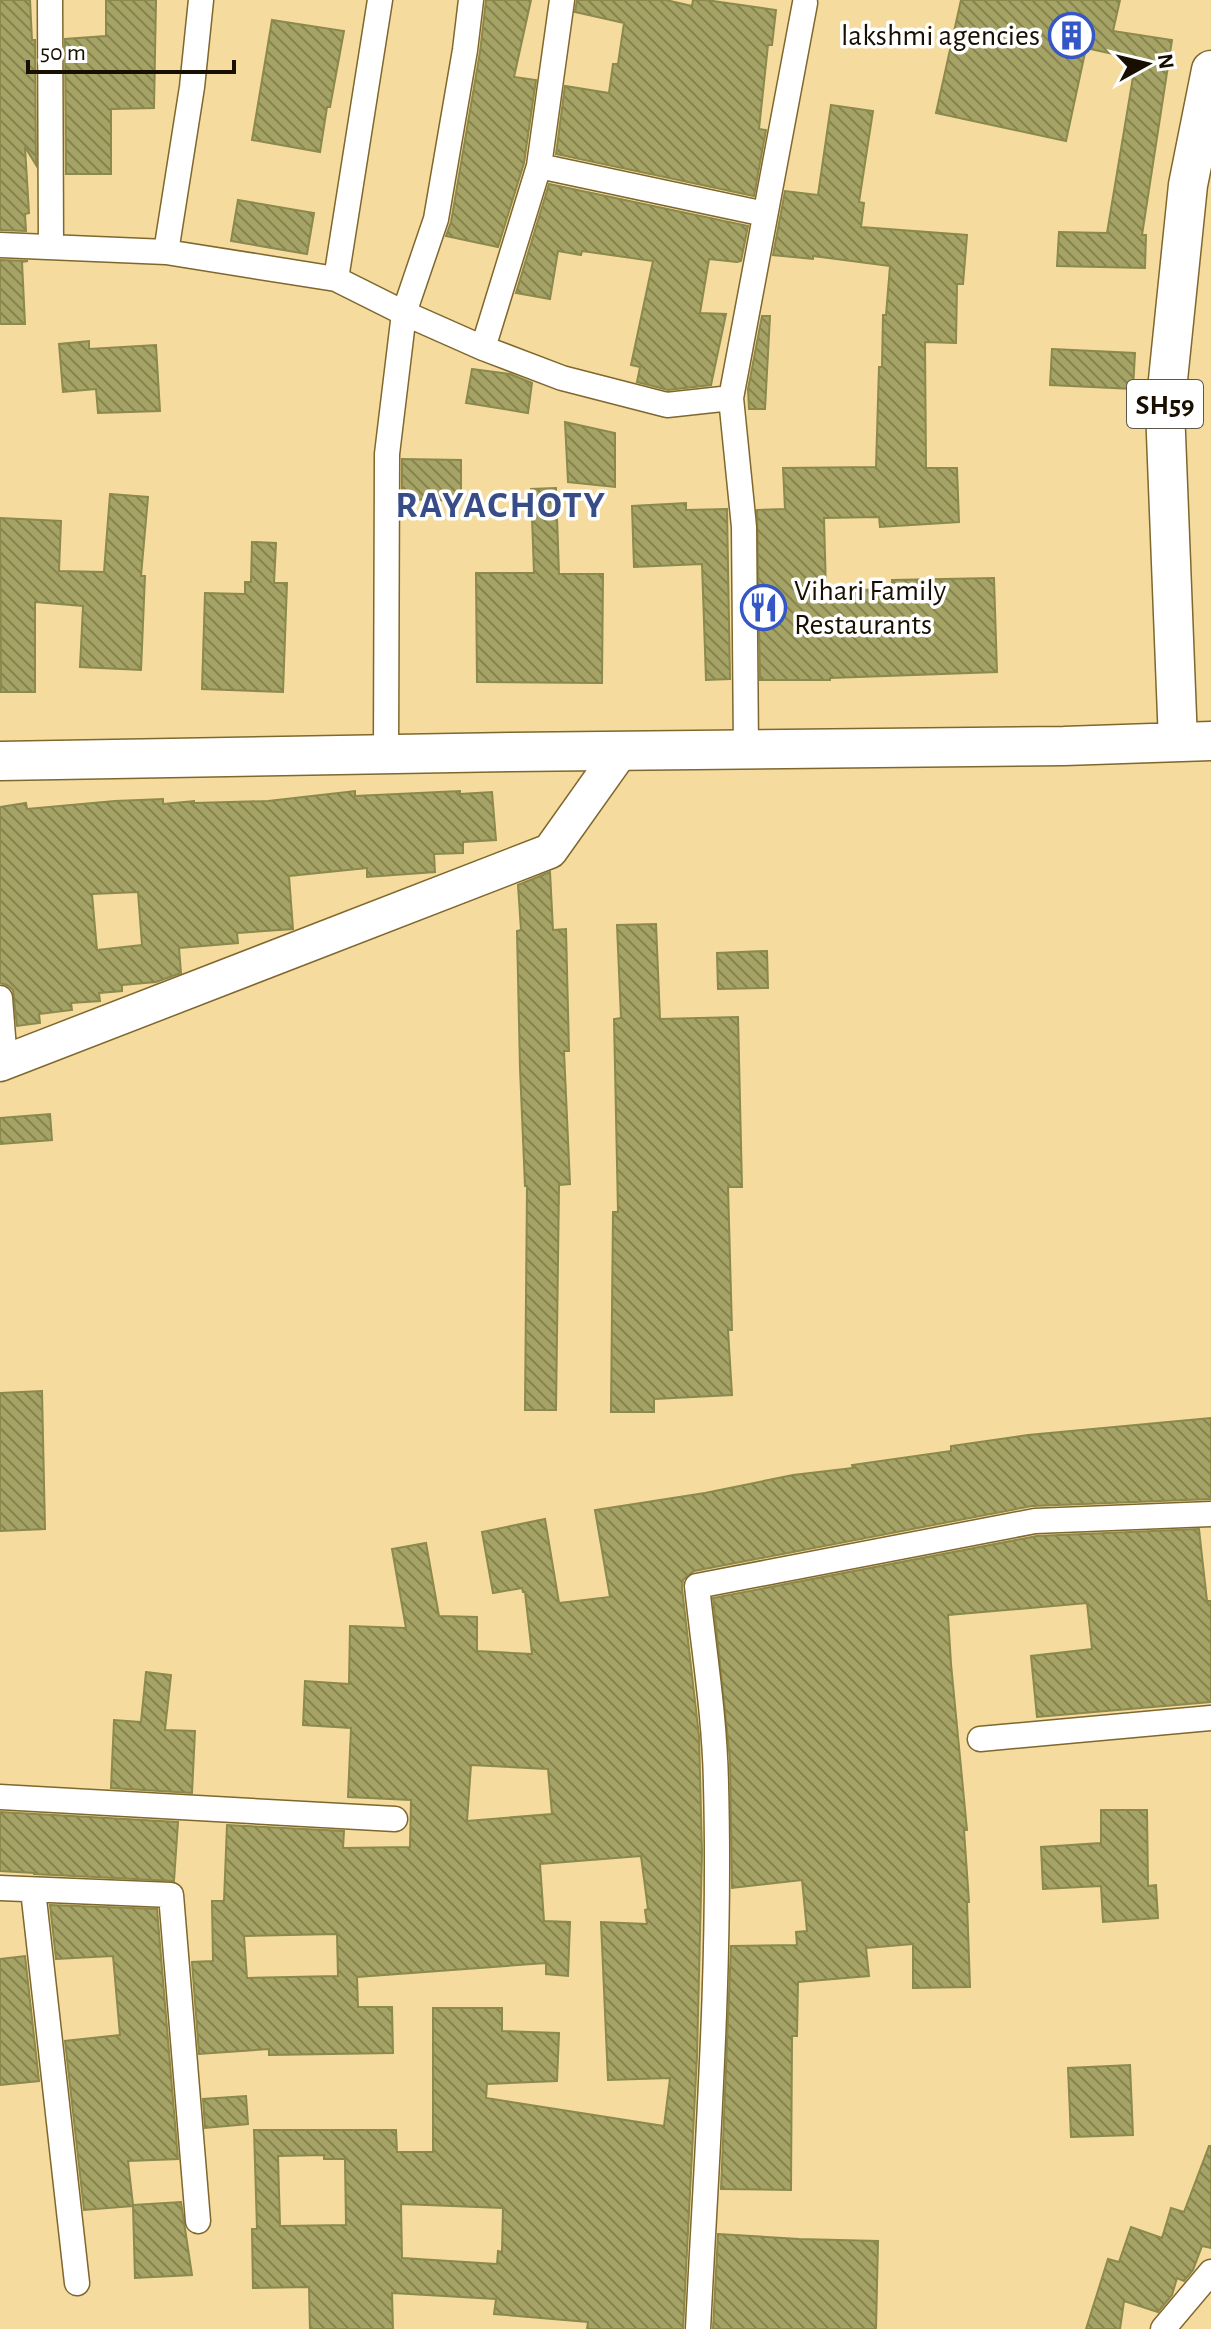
<svg xmlns="http://www.w3.org/2000/svg" width="1211" height="2329" font-family="'Alegreya Sans',sans-serif">
<defs>
<pattern id="building-back-hatch" width="6" height="6" patternUnits="userSpaceOnUse" patternTransform="scale(2)"><rect width="6" height="6" fill="#a5a365"/><path d="M-1 5l2 2M0 0l6 6M5-1l2 2" fill="none" stroke="#868351"/></pattern>
</defs>
<rect width="100%" height="100%" fill="#f5db9e"/>
<path fill="url(#building-back-hatch)" stroke="#8b894c" stroke-width="2" fill-rule="evenodd" d="M0 0H30L32 40H35L36 165 25 147 29 213 25 214 26 231 0 230Z
M106 0H156L154 108 111 109V174H66L65 39 106 36Z
M486 0H531L514 77 536 80 524 163 498 247 446 236 451 222 480 52Z
M577 0H666L692 6 693 0H706L776 10 772 45H768L759 129 766 130 754 196 556 154 565 86 609 93 613 64H618L624 23 575 12Z
M961 0H1120L1113 31 1172 40 1142 235H1146L1145 268 1057 266 1059 232 1107 233 1136 59 1086 48 1066 141 936 113Z
M272 20 344 31 330 107H327L320 152 252 140Z
M831 105 873 111 859 202 864 203 861 227 967 235 963 284H957L956 343 925 342 926 468H957L959 522 880 527 879 517 824 518 826 591 892 589V580L994 578 997 672 830 678V680H760L757 510 785 509 783 468 876 467 879 367H882L883 315H886L890 266 813 256V259L773 255 785 191 818 195Z
M549 184 748 226 741 261 737 262 709 259 700 313 726 314 711 385 668 390 637 382 640 367 631 365 653 261 582 251 581 255 558 251 550 299 516 293Z
M238 200 314 213 307 254 231 241Z
M0 260 28 261 22 262 25 324H0Z
M762 316H770L765 409H749L748 389Z
M89 341V349L156 345 160 411 98 413 96 389 63 392 59 344Z
M1052 349 1135 353 1133 389 1050 385Z
M472 369 510 374 532 383 528 413 466 403Z
M565 422 615 433V487L568 482Z
M402 459 461 460V501L402 499Z
M556 488 559 574H603L602 683 477 682 476 573H534L531 489Z
M110 494 148 497 141 576H145L141 670 80 667 83 606 35 602V692H1L0 518 61 521 59 571 104 572Z
M686 503V510L727 509 730 679 706 680 702 564 634 567 632 506Z
M252 542 276 543 274 583H287L283 692 202 689 205 593 245 594V582H251Z
M355 791V796L460 791V794L492 792 496 840 463 842V853L434 854 435 872 367 877V868L289 876 293 929 237 933 238 943 179 948 181 973 156 982 122 985V991L99 993 100 1001 71 1003 72 1010 39 1014 40 1023 17 1026 13 990 7 985 0 983V807L26 803 27 809 115 801 163 799V804L194 801V803L268 801ZM138 892 142 945 97 950 92 894Z
M550 872 553 930 566 929 569 1051H564L570 1184 559 1185 556 1410H525L527 1186H525L520 1068 517 931 521 930 518 885Z
M656 924 660 1019 738 1017 742 1187H728L732 1330H728L732 1395 654 1399V1412H611L613 1212H618L614 1019 621 1018 617 925Z
M767 951 768 988 718 989 717 953Z
M50 1114 52 1140 0 1144V1118Z
M42 1391 45 1529 0 1531V1393Z
M1211 1418V1499L1032 1506 694 1571 683 1580 682 1588 699 1736 702 1853 697 2056 683 2329H587L588 2322 494 2314 496 2299 392 2293 393 2329H310L309 2287 253 2288 252 2229H257L254 2130H396L397 2152H433V2008H502V2031L559 2033 557 2081 487 2084 486 2098 664 2126 670 2078 608 2080 601 1922 647 1924 645 1910 648 1909 641 1856 540 1864 544 1921 570 1922 568 1976 546 1974V1963L357 1977 358 2007H392L393 2053 269 2055V2049L199 2054 192 1962 213 1961 212 1901H224L227 1825 344 1831 343 1848 410 1847 411 1800 348 1797 351 1728 303 1725 305 1681 349 1684 350 1626 406 1628 392 1549 426 1543 439 1616 477 1617V1651L532 1654 525 1592H523L522 1588 493 1593 482 1532 545 1519 559 1603 610 1597 595 1510 705 1493 793 1475 853 1468 852 1465 951 1451V1446L1028 1435ZM471 1765 548 1769 552 1814 467 1821ZM337 1934 338 1976 247 1978 244 1936ZM324 2155V2159H345L346 2225 280 2226 278 2156ZM401 2204 503 2208 502 2252 498 2251 497 2264 402 2258Z
M1199 1529 1207 1601H1211V1702L1037 1717 1031 1656 1092 1649 1087 1603 948 1615 951 1664 967 1830H964L969 1902H967L970 1987 913 1988V1944L866 1948 869 1976 798 1982 797 2036H792L791 2190 721 2189 731 1946 797 1945 796 1932 807 1931 802 1880 732 1888 730 1759 713 1598 1037 1536Z
M146 1672 171 1675 165 1730 195 1731 192 1793 111 1788 114 1720 141 1722Z
M1101 1810H1147L1148 1886 1156 1885 1158 1918 1103 1922 1101 1886 1043 1889 1041 1847 1101 1843Z
M0 1812 178 1822 174 1881 34 1874V1873L0 1871Z
M50 1905 157 1909 178 2159 128 2161 133 2205 181 2202 192 2275 135 2278 133 2206 84 2210 65 2041 120 2035 113 1956 56 1959Z
M25 1956 39 2081 0 2085V1959Z
M1130 2065 1133 2135 1071 2137 1068 2068Z
M246 2096 248 2124 205 2128 203 2099Z
M1209 2146H1211V2248L1202 2246 1193 2270 1184 2281 1177 2278 1172 2295 1158 2312 1124 2301 1120 2329H1086L1108 2259 1119 2262 1131 2227 1162 2238 1171 2208 1184 2212Z
M718 2234 799 2239 878 2241 876 2329H713Z"/>
<g fill="none" stroke-linecap="round" stroke-linejoin="round">
<defs>
<path id="street" d="M50 0 51 247
M201 0 192 87 166 252 336 279 404 313 483 348 562 378 667 405 731 398
M539 166 765 214
M0 245 166 252
M336 279 380 0
M483 348 539 166 562 0
M746 749 744 527 731 398 805 3
M386 754 387 454 404 313 436 219 465 50 471 0
M0 998 5 1062
M980 1739 1211 1718
M0 1797 395 1819
M0 1888 171 1895 198 2221
M33 1890 77 2283
M698 2329C707 2148 721 1966 716 1785 715 1718 704 1652 697 1586L1035 1521 1211 1514
M1163 2329 1211 2272"/>
<path id="secondary" d="M0 1064 550 851 621 751"/>
<path id="primary" d="M1178 742 1165 409 1188 185 1211 70
M0 761 511 752 1064 746 1211 741"/>
</defs>
<use href="#street" stroke="#7f672d" stroke-width="27"/>
<use href="#secondary" stroke="#7f672d" stroke-width="37"/>
<use href="#primary" stroke="#7f672d" stroke-width="41"/>
<use href="#street" stroke="#fff" stroke-width="24"/>
<use href="#secondary" stroke="#fff" stroke-width="34"/>
<use href="#primary" stroke="#fff" stroke-width="38"/>
</g>
<defs>
<symbol id="building-ring" viewBox="-11 -11 22 22"><circle r="9.5" fill="#fefffe" stroke="#3456c7" stroke-width="1.5"/><path d="M-4-6H4V6H1V3H-1V6H-4ZM-2.5-4.3h1.7v1.8h-1.7ZM.8-4.3h1.7v1.8H.8ZM-2.5-1h1.7V.8h-1.7ZM.8-1h1.7V.8H.8Z" fill="#3456c7"/></symbol>
<symbol id="restaurant-ring" viewBox="-11 -11 22 22"><circle r="9.5" fill="#fefffe" stroke="#3456c7" stroke-width="1.5"/><path d="M-5-6h1v4h1v-4h1v4h1v-4h1v5L-1.5 .5V6h-2V.5L-5-1ZM5-6V6H3V1.5H1.5Q1.5-4 5-6Z" fill="#3456c7"/></symbol>
</defs>
<g fill-rule="evenodd">
<use href="#building-ring" x="1046" y="10" width="51" height="51"/>
<use href="#restaurant-ring" x="738" y="582" width="51" height="51"/>
</g>
<g text-anchor="middle" stroke-width="7" stroke-linejoin="round" paint-order="stroke">
<rect fill="#fefffe" stroke="#5e574c" stroke-width="2" x="1127" y="380" width="76" height="48" rx="6"/>
<g font-size="28" font-weight="bold" fill="#190f00">
<text x="1165" y="414">SH59</text>
</g>
<g font-size="30" fill="#190f00" stroke="#fefffe" text-anchor="end">
<text x="1040" y="45">lakshmi agencies</text>
<text x="794" y="600" text-anchor="start">Vihari Family<tspan x="794" dy="34">Restaurants</tspan></text>
</g>
<g font-size="38" font-weight="bold" letter-spacing="2" fill="#384d88" stroke="#fefffe">
<text x="501" y="517">RAYACHOTY</text>
</g>
</g>
<g transform="translate(1147 64) rotate(82)" stroke="#fefffe" stroke-width="6" paint-order="stroke">
<path d="M0-6L14 30L0 20L-14 30Z" fill="#190f00"/>
<text y="-12" font-size="22" font-weight="bold" text-anchor="middle" fill="#190f00">N</text>
</g>
<path d="M28 60v12h206v-12" fill="none" stroke="#190f00" stroke-width="4"/>
<text x="40" y="60" font-size="24" fill="#190f00" stroke="#fefffe" stroke-width="6" paint-order="stroke">50 m</text>
</svg>
